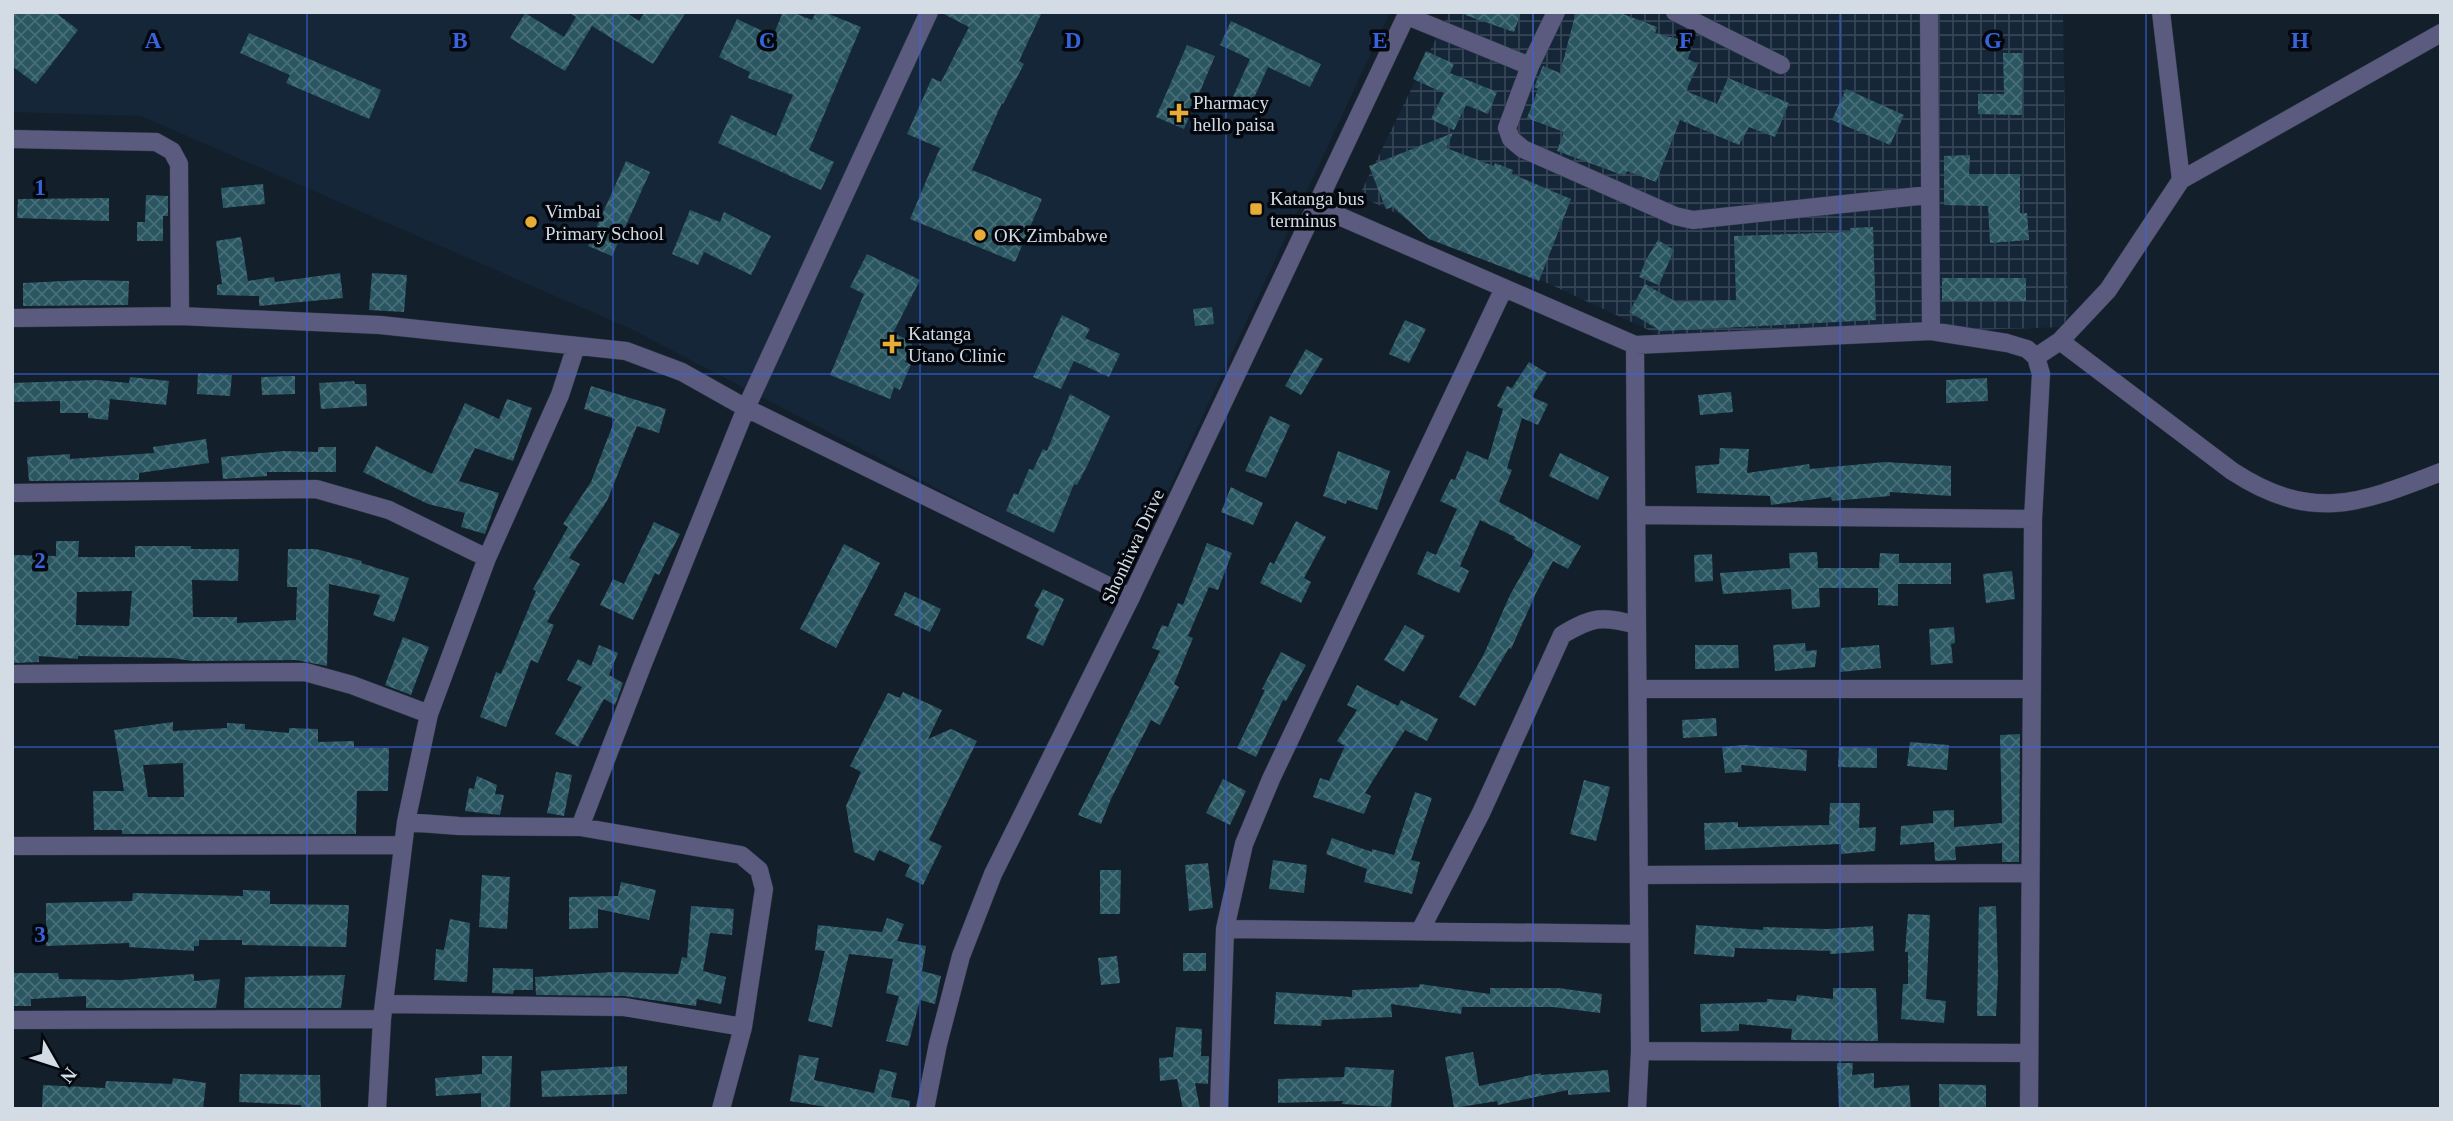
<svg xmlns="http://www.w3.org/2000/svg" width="2453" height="1121" font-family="'Times New Roman',serif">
<defs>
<pattern id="industrial-grid" width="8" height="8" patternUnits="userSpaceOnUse" patternTransform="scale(1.75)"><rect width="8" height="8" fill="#152638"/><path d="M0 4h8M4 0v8" fill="none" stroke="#364555"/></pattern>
<pattern id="building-cross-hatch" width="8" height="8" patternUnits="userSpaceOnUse" patternTransform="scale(1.75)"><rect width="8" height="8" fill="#2a5661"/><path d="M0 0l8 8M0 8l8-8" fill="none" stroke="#486e78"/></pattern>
</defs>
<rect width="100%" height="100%" fill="#131f2b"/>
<path fill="#152638" d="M12 12H1390L1124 586 629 328 141 116 12 112Z"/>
<path fill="url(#industrial-grid)" d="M1449 12H2063L2068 327 1668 339 1359 196Z"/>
<path fill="url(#building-cross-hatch)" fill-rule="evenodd" d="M12 12H55L78 30 36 84 12 66Z
M568 12H625L639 21 645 12H686L653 64 592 26 565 71 510 38 525 13 564 37 576 17Z
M783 12H792L812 20 816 12H824L861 27 809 150 834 162 821 190 718 143 731 115 776 136 793 95 748 78 750 72 719 57 737 19 773 36Z
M940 12H1042L1019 61 1024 64 1003 104 1002 103 972 170 1042 199 1015 262 910 219 940 148 907 134 932 78 941 82 969 27Z
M1465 12H1521L1514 32 1465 15Z
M1576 12H1618L1657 27 1655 33 1693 43 1688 59 1698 64 1686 91 1717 104 1728 78 1789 103 1775 137 1749 127 1739 145 1680 120 1656 182 1627 171 1625 176 1557 151 1564 132 1527 118 1538 89 1534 87 1543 66 1560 73Z
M1231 21 1321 64 1310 87 1268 67 1249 109 1231 101 1250 59 1220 45Z
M249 33 381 90 369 119 286 83 290 75 240 53Z
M1187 45 1215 56 1184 129 1156 117Z
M1426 51 1454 64 1450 73 1497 92 1488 114 1466 105 1454 130 1431 119 1444 93 1413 79Z
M2003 53H2023L2022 115 1978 114V94H2004Z
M1846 89 1904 115 1890 145 1832 120Z
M1453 133 1446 148 1494 166 1495 163 1513 170 1512 174 1571 199 1539 281 1429 239 1393 207 1386 209 1369 166Z
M1970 155 1969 174H2020V213H2027L2029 240 1990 243 1988 206 1944 205V156Z
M626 161 650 172 612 256 588 246Z
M263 184 265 204 223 208 221 188Z
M146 195 168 196V216H163V241H137V222H145Z
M109 198V221L17 218 18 199Z
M690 210 720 222 724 212 771 236 751 275 704 252 698 265 672 254Z
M1873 227 1876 320 1661 331 1629 312 1645 284 1676 302 1736 300 1734 236 1850 232V228Z
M241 237 248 281 274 277 275 282 340 273 343 298 259 306V296L217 295V285L222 284 216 241Z
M1658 240 1674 250 1659 285 1639 277 1646 260Z
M867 254 920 280 893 333 913 342 905 362 911 364 900 390 894 387 890 399 830 375 864 294 850 287Z
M372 273 407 275 404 312 369 310Z
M1942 278H2026V301H1942Z
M85 280 129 281 128 305 23 306V283Z
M1212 307 1214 324 1195 326 1193 309Z
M1062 315 1090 329 1085 338 1120 354 1109 377 1074 361 1061 389 1033 377Z
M1405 320 1426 329 1409 363 1389 354Z
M1306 349 1323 359 1301 395 1285 386Z
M1529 362 1547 373 1532 397 1548 404 1538 425 1522 418 1507 468 1512 470 1499 502 1581 546 1568 569 1553 561 1536 593 1511 649 1509 648 1475 706 1459 697 1483 656 1510 595 1535 551 1514 539 1515 537 1480 520 1460 566 1469 571 1459 593 1417 574 1427 551 1436 555 1457 509 1440 501 1451 479 1455 480 1467 451 1488 460 1503 409 1497 406 1507 386 1512 388Z
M198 373 232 375 230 396 197 394Z
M295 376V394L262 395 261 377Z
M130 377 169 381 166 405 110 399 108 420 88 418V413H60V401L12 402V383L97 380 129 383Z
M1987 378 1988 401 1946 403V380Z
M354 381 355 384H366L367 406 321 409 319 383Z
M591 386 666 409 659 433 637 426 607 501 569 558 580 564 547 622 554 625 538 663 531 660 506 727 480 717 496 672 501 674 536 591 533 589 568 527 563 524 591 482 615 419 584 409Z
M1731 392 1733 412 1700 415 1698 395Z
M1070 394 1110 416 1088 464 1077 485 1074 484 1054 533 1006 511 1014 493 1018 495 1029 469 1033 470 1043 449 1047 451Z
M507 399 532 408 513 461 475 448 459 481 499 493 485 534 461 527 465 513 428 504 363 472 376 446 432 474 465 403 499 419Z
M1270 416 1290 425 1266 478 1245 471Z
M206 439 209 463 139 473V480L29 481 27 457 70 454V459L154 453 153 447Z
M318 447H336V472H267V476L223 479 221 457 284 451 318 452Z
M1720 448 1749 449 1747 473 1809 464 1810 469 1885 462 1951 466V496L1890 492V496L1832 501 1831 497 1771 505 1770 496 1697 493 1695 466 1719 464Z
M1338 451 1390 471 1377 510 1347 500 1346 504 1323 496Z
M1560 453 1609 477 1598 500 1549 476Z
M1231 487 1263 503 1253 525 1221 512Z
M1296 521 1326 537 1304 578 1311 582 1301 603 1260 583 1270 562 1274 564Z
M654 522 680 534 659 575 655 573 633 620 600 605 613 579 624 584Z
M56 541H79L78 557H135V546H191V549H239L238 581 192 580 193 617H237V623L296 620 297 587H287L288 549H316L362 561 361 563 409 578 394 622 373 615 380 595 329 584 327 666 296 660 192 661 172 658 78 656V659L39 656V662L13 663 12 555 56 556ZM132 591 129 626 76 625 77 592Z
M1207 543 1232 553 1218 590 1209 587 1188 636 1193 638 1174 684 1179 687 1160 725 1151 720 1111 799 1101 824 1078 815 1160 651 1152 648 1162 625 1168 627 1178 603 1183 605Z
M844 544 880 563 836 648 800 629Z
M1817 552 1818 568H1879L1880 553 1899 554V563H1951V584H1898V606L1878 605V588H1819L1820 607 1792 609 1791 589 1723 594 1720 573 1790 568 1789 553Z
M1712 554 1713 581 1695 582 1694 555Z
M2012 571 2015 599 1986 603 1983 574Z
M1043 589 1064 599 1043 646 1026 638 1039 609 1034 606Z
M905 592 941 609 930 632 894 615Z
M1405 625 1425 636 1404 672 1384 660Z
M1954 627 1955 643 1951 644 1953 663 1931 665 1929 629Z
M403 637 429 647 411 695 385 685Z
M1805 643 1806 651 1817 650 1815 667 1775 671 1773 645Z
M599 645 618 653 609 675 623 683 615 705 604 699 578 747 555 734 582 687 567 680 578 659 591 666Z
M1695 645H1738L1739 668 1695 669Z
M1879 645 1881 668 1840 672 1841 648Z
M1281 652 1306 665 1286 701 1283 700 1256 757 1237 748 1265 690 1262 689Z
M1357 685 1398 706 1401 700 1438 719 1427 741 1405 730 1365 793 1371 796 1364 814 1313 797 1320 778 1329 781 1345 746 1337 741 1357 710 1347 705Z
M903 692 942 710 928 739 951 729 977 741 929 840 942 846 923 885 905 876 910 865 879 850 874 861 854 852 846 806 861 772 850 766 888 693 900 698Z
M1716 718 1717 736 1683 738 1682 720Z
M173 722V731L227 728V723L245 724V729L289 733V728L318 729V742L354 741V748H389L388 791H357L356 834H122V830H94L93 791H124L114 730ZM183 763 184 797H148L143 765Z
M2020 734 2019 862H2002V843L1955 847 1956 860 1935 861 1934 842 1900 845 1901 826 1933 823V811L1954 810V827L2002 823 2000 735Z
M1910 742 1949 745 1947 770 1907 766Z
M1744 745 1807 750 1806 771 1741 765 1742 772 1725 773 1722 747Z
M1839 747 1877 748V768L1838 767Z
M556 772 572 775 564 816 547 813Z
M477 776 497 785 495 794 504 795 500 815 465 811 469 788 474 789Z
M1223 779 1246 791 1230 825 1206 813Z
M1584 780 1610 787 1596 841 1570 834Z
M1415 792 1432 798 1411 860 1420 862 1412 894 1364 882 1367 869 1326 854 1332 838 1372 852V849L1394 855Z
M1830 803H1860L1859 828 1876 827 1875 851 1841 854V844L1705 850 1704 823 1738 822V827L1829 825Z
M1273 860 1307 865 1304 893 1269 889Z
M1208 863 1213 908 1189 911 1185 865Z
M1100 870H1121L1120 914H1100Z
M482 875 510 877 507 929 479 927Z
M621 882 656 890 649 920 598 909V928L569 929V897L618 896Z
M243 890 270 891V904L349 905 346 947 242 945V940H199V946H194V951L129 947V943L46 946V903L132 901 133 893 243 896Z
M691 906 734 909 732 935 710 933 703 971 726 977 721 1004 697 999 696 1006 624 996 536 995 535 977 613 972 678 974 682 957 687 958Z
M1996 906 1998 976 1996 1016H1977L1979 907Z
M1908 914 1930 915 1926 999 1946 1001 1944 1023 1901 1019 1903 984H1908V952H1905Z
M887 918 904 924 897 941 926 946 922 971 941 976 935 1004 920 1000 908 1046 886 1041 899 996 886 993 893 959 849 954 832 1027 808 1021 825 951 815 950 818 925 882 932Z
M450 919 470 923 467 982 434 980 436 949 444 950Z
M1696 925 1763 930V927L1827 929 1873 926 1874 951 1830 954V951L1735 948 1734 957 1694 954Z
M1183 953H1206V971H1183Z
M1117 956 1120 983 1101 985 1098 958Z
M493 968 533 969V990H514L513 994 492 993Z
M12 973H58L59 979 121 980 194 974V981L220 979 216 1008H86V996L31 999V1006H12Z
M345 975 341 1008H244L245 977Z
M1420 984 1490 994V988H1558L1602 994 1600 1013 1553 1007H1462L1461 1014 1391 1004 1392 1017 1322 1020 1321 1026 1274 1024 1276 992 1352 997V990L1419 987Z
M1833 988H1876L1878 1041 1791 1040 1792 1029 1739 1024V1031L1701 1032 1700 1004 1767 1002V999L1796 1001 1797 995 1833 999Z
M1176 1027 1202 1029 1201 1056H1209L1208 1084 1195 1083 1200 1109H1183L1177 1079 1160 1081 1159 1058 1173 1057Z
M1473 1052 1479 1086 1541 1073V1075L1608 1070 1610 1092 1568 1095V1090L1498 1105 1497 1101 1454 1108 1445 1057Z
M799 1055 819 1058 814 1080 874 1093 880 1069 897 1073 891 1097 910 1101 909 1109H838L790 1101Z
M482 1056H512L510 1109H481V1093L436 1096 435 1078 482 1074Z
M1837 1063H1853L1852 1075 1874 1073V1088L1909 1085 1911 1109H1839Z
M627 1066V1094L542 1097 541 1071Z
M1345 1067 1394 1070 1391 1107 1342 1104 1343 1101 1278 1103V1079L1344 1077Z
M240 1074 320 1075 321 1109H302L301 1105 239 1102Z
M173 1078 206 1083 203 1109H42L43 1085 105 1088 106 1081 172 1084Z
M1939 1084 1986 1085V1109H1939Z"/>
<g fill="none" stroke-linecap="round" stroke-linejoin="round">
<defs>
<path id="minor" d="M1556 12 1530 66 1507 128 1511 139 1523 149 1675 216 1693 220 1928 195
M1675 12 1781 65
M1929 12 1931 331
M2161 12 2181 180
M1407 16 1530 66
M12 139 156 142 172 151 179 164 180 316
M1316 206 1635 345 1640 1051 1637 1109
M12 318 180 316 380 325 626 351 682 372 746 408 1131 597
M2060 341 2232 471C2312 523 2359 504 2441 472
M1635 345 1931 331 2007 343 2027 349 2036 357 2041 374 2033 519 2029 1109
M2036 357 2060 341 2108 290 2181 180 2441 33
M12 493 316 489 389 510 487 558
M1636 515 2033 519
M12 674 305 672 352 685 429 714
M1638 689H2032
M406 822 459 826 580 827 741 855 759 870 764 889 743 1027 721 1109
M580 827 642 666 746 408 929 12
M12 846 403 845
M1639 875 2030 873
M1225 929 1638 934
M1420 931 1481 813 1562 635C1593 616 1602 616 1637 625
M384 1004 624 1007 743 1027
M12 1020 382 1019
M1640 1051 2029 1053
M377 1109 382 1019 406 822 429 714 487 558 560 395 576 346
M1219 1109 1225 929 1244 844 1271 779 1504 288"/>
<path id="tertiary" d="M925 1109 938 1044 961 956 993 874 1131 597 1408 12"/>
</defs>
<use href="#minor" stroke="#2e3945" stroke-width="19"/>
<use href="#tertiary" stroke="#2e3945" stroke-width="19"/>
<use href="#minor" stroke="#5b5b80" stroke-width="18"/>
<use href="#tertiary" stroke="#5b5b80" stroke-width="18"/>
</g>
<path fill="none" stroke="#3863da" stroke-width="2" stroke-opacity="0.55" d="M307 12V1109M613 12V1109M920 12V1109M1226 12V1109M1533 12V1109M1840 12V1109M2146 12V1109M12 374H2441M12 747H2441"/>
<g fill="#e7ac37" stroke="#04080e" stroke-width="2.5">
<path d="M1175.5 102.5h7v7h7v7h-7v7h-7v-7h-7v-7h7z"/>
<rect x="1249" y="202" width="14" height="14" rx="3.5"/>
<circle cx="531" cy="222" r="7"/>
<circle cx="980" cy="235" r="7"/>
<path d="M888.5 333.5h7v7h7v7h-7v7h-7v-7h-7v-7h7z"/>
</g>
<g text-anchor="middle" stroke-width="7" stroke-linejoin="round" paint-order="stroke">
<g font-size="19" fill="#d3dbe4" stroke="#04080e" text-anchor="start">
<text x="1193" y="109">Pharmacy<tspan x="1193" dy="22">hello paisa</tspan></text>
<text x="1270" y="205">Katanga bus<tspan x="1270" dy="22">terminus</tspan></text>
<text x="545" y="218">Vimbai<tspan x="545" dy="22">Primary School</tspan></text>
<text x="994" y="242">OK Zimbabwe</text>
<text x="908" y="340">Katanga<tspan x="908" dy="22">Utano Clinic</tspan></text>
</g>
<g font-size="19" fill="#d3dbe4" stroke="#04080e">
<text transform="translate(1132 546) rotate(-65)" y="7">Shonhiwa Drive</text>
</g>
</g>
<g font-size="23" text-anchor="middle" font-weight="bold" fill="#3863da" stroke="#04080e" stroke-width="7" stroke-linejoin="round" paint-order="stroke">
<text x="153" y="48">A</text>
<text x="460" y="48">B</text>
<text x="767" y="48">C</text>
<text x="1073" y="48">D</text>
<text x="1380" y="48">E</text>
<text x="1686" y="48">F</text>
<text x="1993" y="48">G</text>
<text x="2300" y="48">H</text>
<text x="40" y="195">1</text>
<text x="40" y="568">2</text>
<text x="40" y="942">3</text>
</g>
<rect width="2453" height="1121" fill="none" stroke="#d3dbe4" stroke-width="28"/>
<g transform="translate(56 1065) rotate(129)" stroke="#04080e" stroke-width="5" paint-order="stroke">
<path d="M0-5L12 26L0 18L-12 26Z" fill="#d3dbe4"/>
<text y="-10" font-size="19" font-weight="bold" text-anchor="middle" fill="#d3dbe4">N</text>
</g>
</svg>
